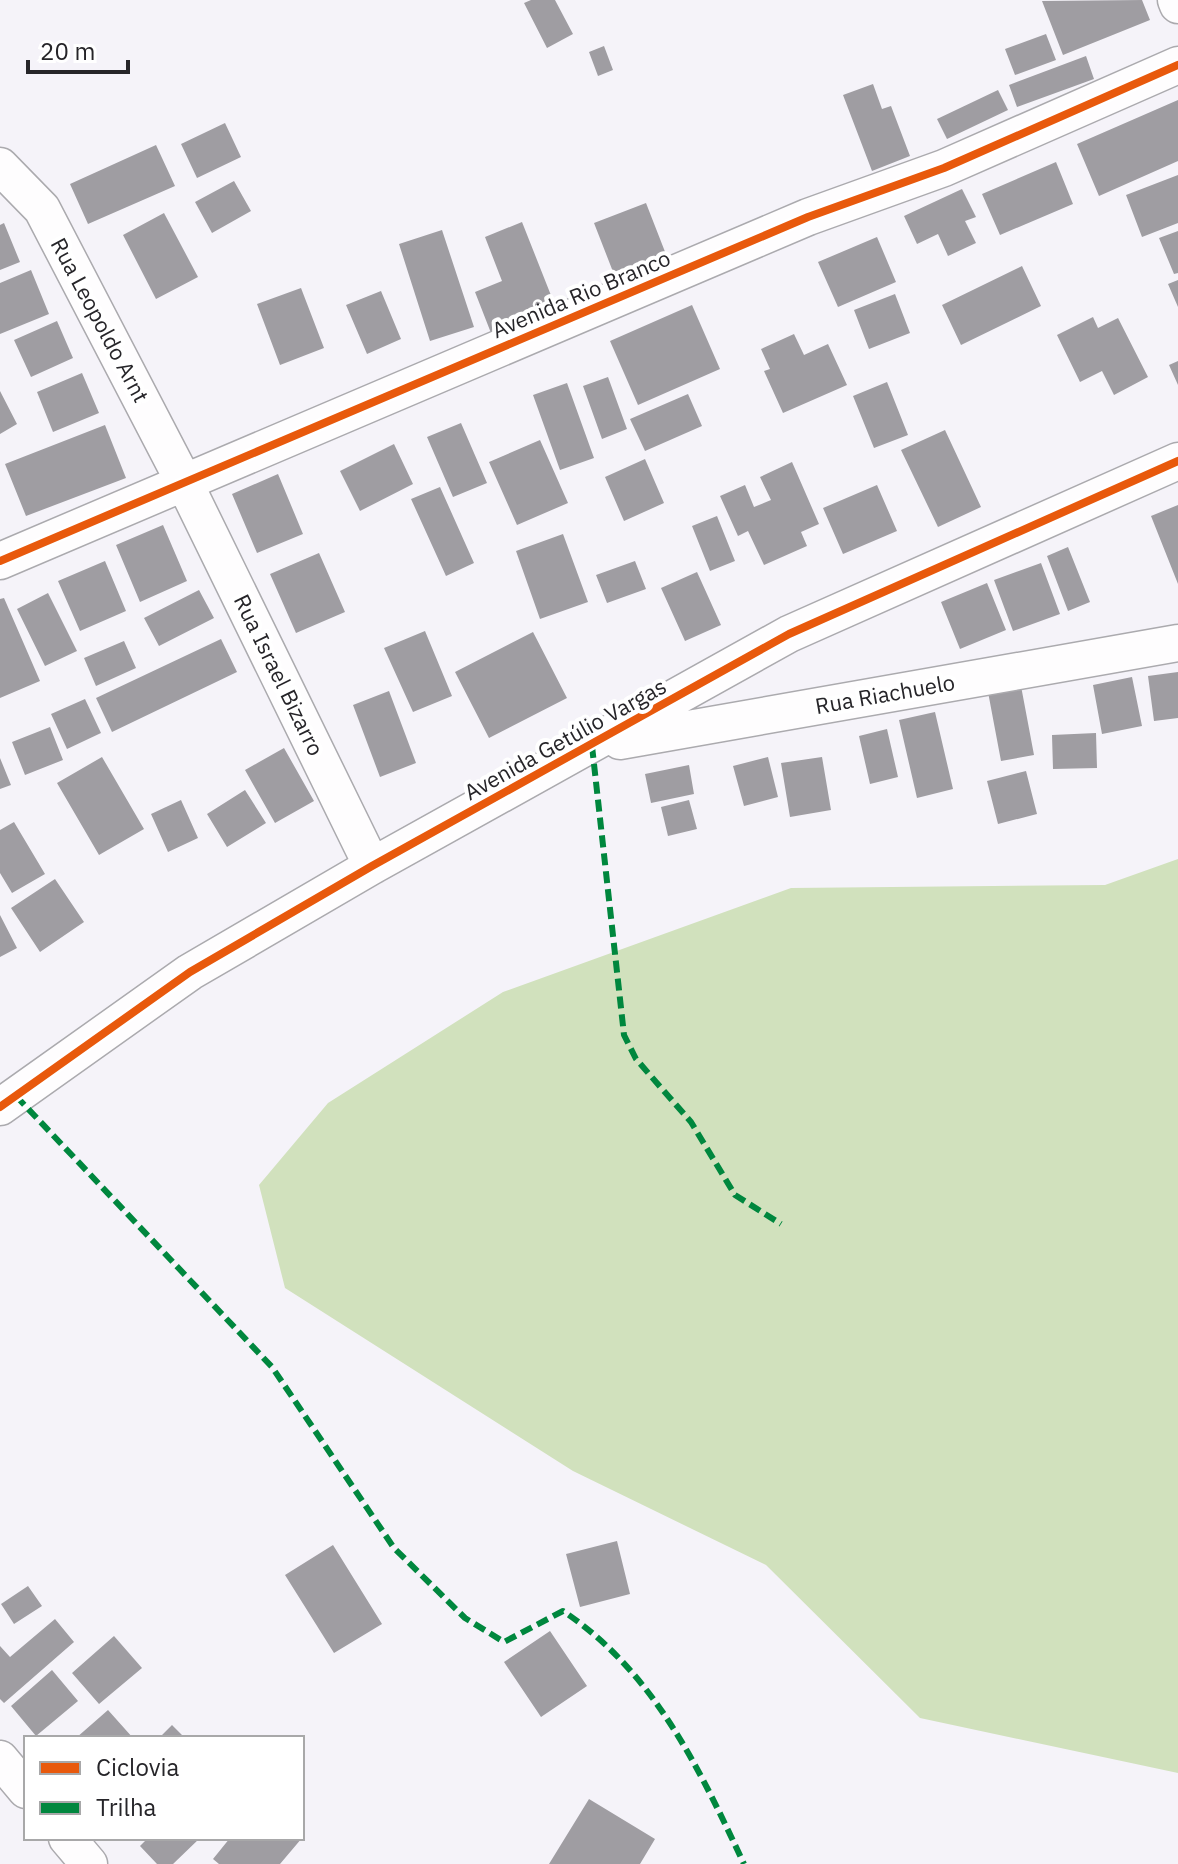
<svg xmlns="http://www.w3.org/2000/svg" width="1178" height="1864" font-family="'IBM Plex Sans',sans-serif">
<rect width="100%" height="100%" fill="#f5f3f9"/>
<path fill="#d1e1bd" d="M1178 859V1773L920 1718 766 1565 573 1471 285 1288 259 1185 328 1103 503 992 791 888 1105 885Z"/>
<path fill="#9f9da2" d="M531 0H555L573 34 547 48 524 3Z
M1142 0 1150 20 1063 55 1042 1Z
M1046 34 1056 60 1015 75 1005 49Z
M604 46 613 70 598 76 589 52Z
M1086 56 1094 79 1017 107 1009 85Z
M873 84 882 109 891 106 910 156 872 171 843 95Z
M998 90 1008 110 947 139 937 119Z
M1178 100V161L1099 196 1077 144Z
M225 123 241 157 197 178 181 144Z
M156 145 175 186 88 224 70 184Z
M1056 162 1073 204 1000 235 982 194Z
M1178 175V223L1142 237 1126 195Z
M234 181 251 211 212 233 195 202Z
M962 189 976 217 965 221 976 243 948 256 938 234 917 244 904 216Z
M646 203 669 262 617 282 594 223Z
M164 213 198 277 156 299 123 235Z
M522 222 556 308 491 333 475 292 502 281 485 237Z
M4 223 20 262 0 270V225Z
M442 230 474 327 430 341 399 244Z
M1178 231V273L1174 274 1159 238Z
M877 237 896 282 838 307 818 262Z
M1022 266 1041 306 961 345 942 305Z
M31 270 49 314 0 334V283Z
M1178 280V307L1168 284Z
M301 288 324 348 280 365 257 304Z
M381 291 401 339 367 354 346 305Z
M895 294 910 333 869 349 854 310Z
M692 305 720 369 638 405 610 341Z
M1093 317 1098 328 1118 318 1148 377 1114 395 1102 371 1080 382 1057 335Z
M57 321 73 358 31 377 14 340Z
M794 334 804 355 828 344 847 385 783 413 764 371 770 369 761 349Z
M1178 361V385L1169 365Z
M82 373 99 413 53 432 37 392Z
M608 377 627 429 602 439 583 386Z
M887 382 908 435 874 448 853 396Z
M567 383 594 458 560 470 533 395Z
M0 391 17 424 0 434Z
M688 394 702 426 645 451 630 419Z
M461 423 487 483 453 497 427 437Z
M105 425 126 478 26 516 5 464Z
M945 430 981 507 938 527 901 450Z
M540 440 568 503 517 525 489 462Z
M394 444 413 484 360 511 340 471Z
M645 459 664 503 624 521 605 477Z
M792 462 819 524 801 532 807 546 764 565 748 531 738 536 720 496 745 485 754 507 771 500 760 477Z
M278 474 303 534 257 553 232 494Z
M877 485 897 531 843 554 823 508Z
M440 487 474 563 446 576 411 499Z
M1178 505V584L1151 516Z
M717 516 735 561 710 571 692 526Z
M163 525 187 581 140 602 116 545Z
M563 534 588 602 540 619 516 551Z
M1068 547 1090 602 1068 611 1047 556Z
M319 553 345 612 296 633 270 574Z
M105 561 126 611 80 631 58 581Z
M635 561 646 589 607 603 596 575Z
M1041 563 1060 614 1013 631 994 580Z
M697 572 721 625 685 641 661 588Z
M987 583 1006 630 960 649 941 602Z
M199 590 214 618 159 646 144 618Z
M48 593 77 651 45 666 17 609Z
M4 598 40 681 0 698V599Z
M425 631 452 696 413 712 384 648Z
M533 632 567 698 489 738 455 672Z
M221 639 237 672 112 732 96 698Z
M124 641 136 668 96 686 84 658Z
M1178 672V718L1154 721 1148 676Z
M1132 677 1142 726 1102 734 1093 685Z
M1021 686 1034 755 1001 761 988 692Z
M389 691 416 763 380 777 353 705Z
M85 699 101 733 67 749 51 714Z
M935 712 953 789 917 798 899 720Z
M50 727 63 760 25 775 12 742Z
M887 729 898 777 870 784 859 736Z
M1096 733 1097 768 1053 769 1052 735Z
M284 748 314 801 275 823 245 770Z
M102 757 144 829 99 855 57 783Z
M768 757 778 797 744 806 733 766Z
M822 757 831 810 790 817 781 763Z
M0 758 11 785 0 789Z
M689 765 694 794 651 803 645 774Z
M1026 771 1037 814 998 824 987 781Z
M245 790 266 823 227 847 207 814Z
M181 800 198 838 168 852 151 814Z
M689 800 697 829 668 836 661 807Z
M14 822 45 874 12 893 0 873V830Z
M55 879 84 922 40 952 11 908Z
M0 915 17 948 0 957Z
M617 1541 630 1594 580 1607 566 1554Z
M333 1545 382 1624 334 1653 285 1575Z
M28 1586 42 1606 14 1624 1 1604Z
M55 1619 74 1642 4 1703 0 1699V1646L10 1657Z
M550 1631 587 1686 541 1717 504 1662Z
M114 1636 142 1668 99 1704 72 1673Z
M52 1670 78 1701 36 1736 11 1706Z
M108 1710 133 1738H76Z
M172 1725 185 1738H159Z
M589 1799 655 1839 640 1864H549Z
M148 1838H200L173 1864H157L140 1846Z
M230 1838H302L280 1864H219L213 1859Z"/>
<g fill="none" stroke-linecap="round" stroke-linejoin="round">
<defs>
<path id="minor" d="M1176 0 1178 5
M0 166 42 209 185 484 372 866
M0 561 808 217 944 168 1178 65
M620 741 1178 643
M0 1107 190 972 372 866 789 634 1178 461
M0 1759 26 1790
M67 1838 89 1864"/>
</defs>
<use href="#minor" stroke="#abaaae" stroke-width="39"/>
<use href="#minor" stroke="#fefdfe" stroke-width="36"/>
<path stroke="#00873e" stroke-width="6" stroke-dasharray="12 6" stroke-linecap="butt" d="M592 746 624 1035 636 1059 691 1122 735 1195 781 1224
M16 1096 272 1367 394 1548 465 1618 504 1642 563 1611C654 1672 699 1768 744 1864"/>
<defs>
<path id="cycleway" d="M0 561 808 217 944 168 1178 65
M0 1107 190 972 372 866 789 634 1178 461"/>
</defs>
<use href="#cycleway" stroke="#fff" stroke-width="13"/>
<use href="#cycleway" stroke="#e8590c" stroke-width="8"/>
</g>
<g text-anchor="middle" stroke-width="8" stroke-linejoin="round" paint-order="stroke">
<g font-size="22" fill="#262529" stroke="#fff">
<text transform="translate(581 294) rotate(-23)" y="8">Avenida Rio Branco</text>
<text transform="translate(100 320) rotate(62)" y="8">Rua Leopoldo Arnt</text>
<text transform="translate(279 675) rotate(64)" y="8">Rua Israel Bizarro</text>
<text transform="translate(885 694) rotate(-10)" y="8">Rua Riachuelo</text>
<text transform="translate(565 739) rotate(-29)" y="8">Avenida Getúlio Vargas</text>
</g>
</g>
<rect x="24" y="1736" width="280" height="104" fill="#ffffff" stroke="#a8a8a9" stroke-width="2"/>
<rect x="40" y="1762" width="40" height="12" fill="#e8590c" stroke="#a8a8a9" stroke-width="2"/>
<text x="96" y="1776" font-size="24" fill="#262529">Ciclovia</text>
<rect x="40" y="1802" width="40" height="12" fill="#00873e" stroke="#a8a8a9" stroke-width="2"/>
<text x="96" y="1816" font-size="24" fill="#262529">Trilha</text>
<path d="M28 60v12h100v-12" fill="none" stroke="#262529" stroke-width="4"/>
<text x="40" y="60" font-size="24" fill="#262529" stroke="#ffffff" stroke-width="6" paint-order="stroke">20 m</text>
</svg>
